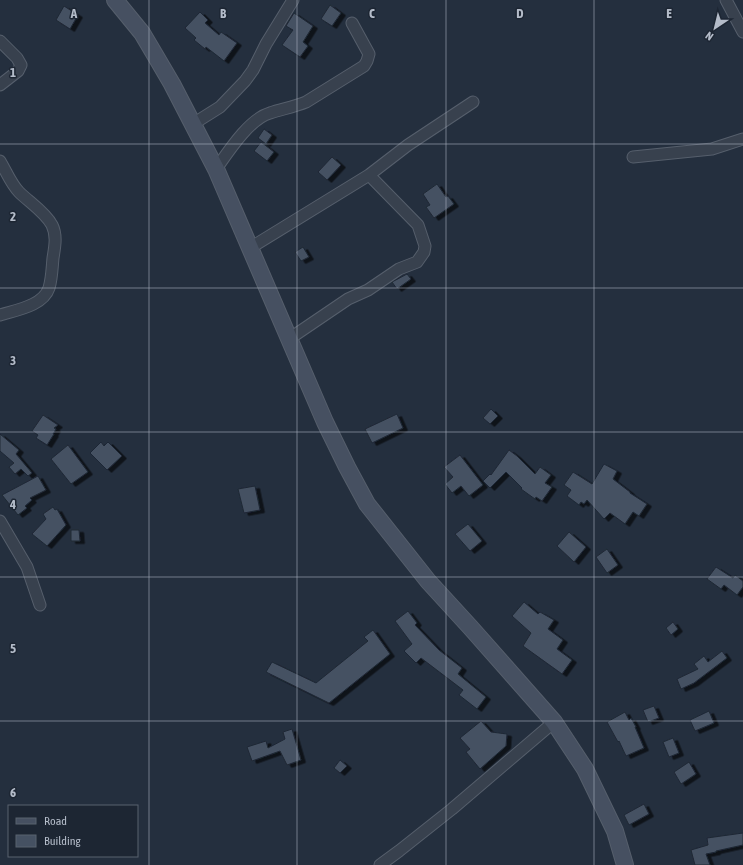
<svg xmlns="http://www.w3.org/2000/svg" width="743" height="865" font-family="'Asap Condensed',sans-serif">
<defs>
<filter id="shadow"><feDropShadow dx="4.5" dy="2.5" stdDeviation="0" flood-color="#0009"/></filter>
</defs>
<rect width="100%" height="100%" fill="#242f3e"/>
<path fill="#455162" stroke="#1f2835" filter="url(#shadow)" d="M330 5 341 13 332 26 321 19Z
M64 6 78 15 70 29 56 20Z
M200 12 208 20 205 23 219 35 221 32 237 43 224 61 206 47 205 49 194 40 196 38 185 28Z
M294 13 313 26 303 42 308 46 300 57 282 45 293 30 286 26Z
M264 129 272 135 266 144 258 138Z
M261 142 274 152 267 161 254 151Z
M332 157 341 165 327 180 318 172Z
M437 184 446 197 448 196 454 204 434 218 426 207 430 205 423 194Z
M303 247 309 257 301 261 295 252Z
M407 274 411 279 397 289 392 282Z
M491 409 498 416 490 424 483 418Z
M397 414 403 428 372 443 365 429Z
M43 415 58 425 54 428 56 429 53 434H54L47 445 36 438 38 435 32 431Z
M0 434 19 450 16 454 32 473 28 476 21 469 15 474 9 467 14 463 0 451Z
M101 442 104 446 108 442 122 456 107 470 90 453Z
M68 445 88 472 71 484 51 459Z
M509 450 517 456 535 474 540 467 551 475 545 483 552 487 542 501 536 497 535 499 521 489 522 488 506 472 490 488 483 481 490 474 491 475Z
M460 455 483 485 469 496 461 486 452 493 445 484 453 477 444 467Z
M604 464 617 471 613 479 630 492V493L647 504 639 516 633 512 625 524 610 513 604 519 587 500 584 504 581 502 579 505 567 496 571 490 564 485 573 472 592 484Z
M38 476 46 490 30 498 32 500 25 506 27 508 18 515 2 495Z
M255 486 260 510 244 513 238 489Z
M53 507 55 510 57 509 66 525 47 546 32 534 46 519 43 514Z
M468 524 482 541 470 551 455 534Z
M71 530H79L80 541H71Z
M569 532 586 547 574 562 557 546Z
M607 549 618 565 607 573 596 557Z
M716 567 733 578 735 575 743 581V587L737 595 724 585 721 589 707 579Z
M524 602 538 614 540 612 554 620 548 629 563 640 557 649 572 660 562 674 523 646 531 633 512 616Z
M408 611 417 623 415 625 439 650 462 668 458 674 486 697 477 709 459 695 463 690 421 658 416 663 404 651 412 644 395 621Z
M673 622 678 629 671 635 666 628Z
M373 630 390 654 329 703 266 672 272 662 316 683 368 641 364 637Z
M722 651 727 658 694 683 681 689 677 679 698 669 694 664 704 656 708 662Z
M654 706 659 718 648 722 643 710Z
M709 711 714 723 695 731 690 720Z
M625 712 629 720 631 718 636 727H635L644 748 626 756 619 741 618 742 607 722Z
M481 721 491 732 507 734 506 746 480 769 466 752 470 749 460 738Z
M292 729 301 760 287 765 280 751 252 761 247 747 266 741 268 748 285 739 283 732Z
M673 738 679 753 669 757 663 742Z
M340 760 347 766 340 773 334 768Z
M689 762 696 774 681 784 674 772Z
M644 804 649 814 629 825 624 815Z
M743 833V845L716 851V852L706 854 710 865H695L691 850 708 845 707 838Z"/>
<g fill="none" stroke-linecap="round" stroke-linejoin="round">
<defs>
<path id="street" d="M726 0 743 32
M0 41 17 58 21 65 18 71 0 85
M193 124 220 107 245 81 253 70 266 44 293 0
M633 157 712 149 743 139
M0 161C6 171 11 184 19 192 29 202 45 212 52 225 57 235 55 246 53 258 52 268 52 278 49 288 43 306 16 310 0 315
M216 169C228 152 249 119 270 113 282 109 294 107 306 102L364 66 367 61 369 54 352 23
M250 248 369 175 408 145 473 102
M289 339 348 299 368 290 399 269 417 262 424 252 425 246 418 225 369 175
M0 521 27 567 40 605
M380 865 399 851 452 809 554 722"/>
<path id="secondary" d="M115 0 142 33 155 55 172 84 216 169 325 422 347 467 367 504 428 581 471 628 554 722 585 769 615 831 625 865"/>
</defs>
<use href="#street" stroke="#565f6c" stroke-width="13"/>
<use href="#secondary" stroke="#565f6c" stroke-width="18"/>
<use href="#street" stroke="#38414e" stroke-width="11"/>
<use href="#secondary" stroke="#465061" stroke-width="16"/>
</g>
<path fill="none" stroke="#b4bcc9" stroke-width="1" stroke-opacity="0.55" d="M149 0V865M297 0V865M446 0V865M594 0V865M0 144H743M0 288H743M0 432H743M0 577H743M0 721H743"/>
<g font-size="13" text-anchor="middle" font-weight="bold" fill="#b4bcc9" stroke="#1d2633" stroke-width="3" stroke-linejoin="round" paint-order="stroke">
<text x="74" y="18">A</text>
<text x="223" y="18">B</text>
<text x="372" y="18">C</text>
<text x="520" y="18">D</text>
<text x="669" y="18">E</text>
<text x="13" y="77">1</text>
<text x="13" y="221">2</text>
<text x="13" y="365">3</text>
<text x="13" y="509">4</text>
<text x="13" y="653">5</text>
<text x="13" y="797">6</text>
</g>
<rect x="8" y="805" width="130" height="52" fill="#1d2633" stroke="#59626f"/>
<rect x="16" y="818" width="20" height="6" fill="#465061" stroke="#59626f"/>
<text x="44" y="825" font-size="12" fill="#b4bcc9">Road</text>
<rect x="16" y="835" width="20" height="12" fill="#455162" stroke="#59626f"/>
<text x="44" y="845" font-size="12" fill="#b4bcc9">Building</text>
<g transform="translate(715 28) rotate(215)" stroke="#1d2633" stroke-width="3" paint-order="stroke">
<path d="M0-3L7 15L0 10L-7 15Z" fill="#b4bcc9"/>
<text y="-6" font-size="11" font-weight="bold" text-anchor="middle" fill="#b4bcc9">N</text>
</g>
</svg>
